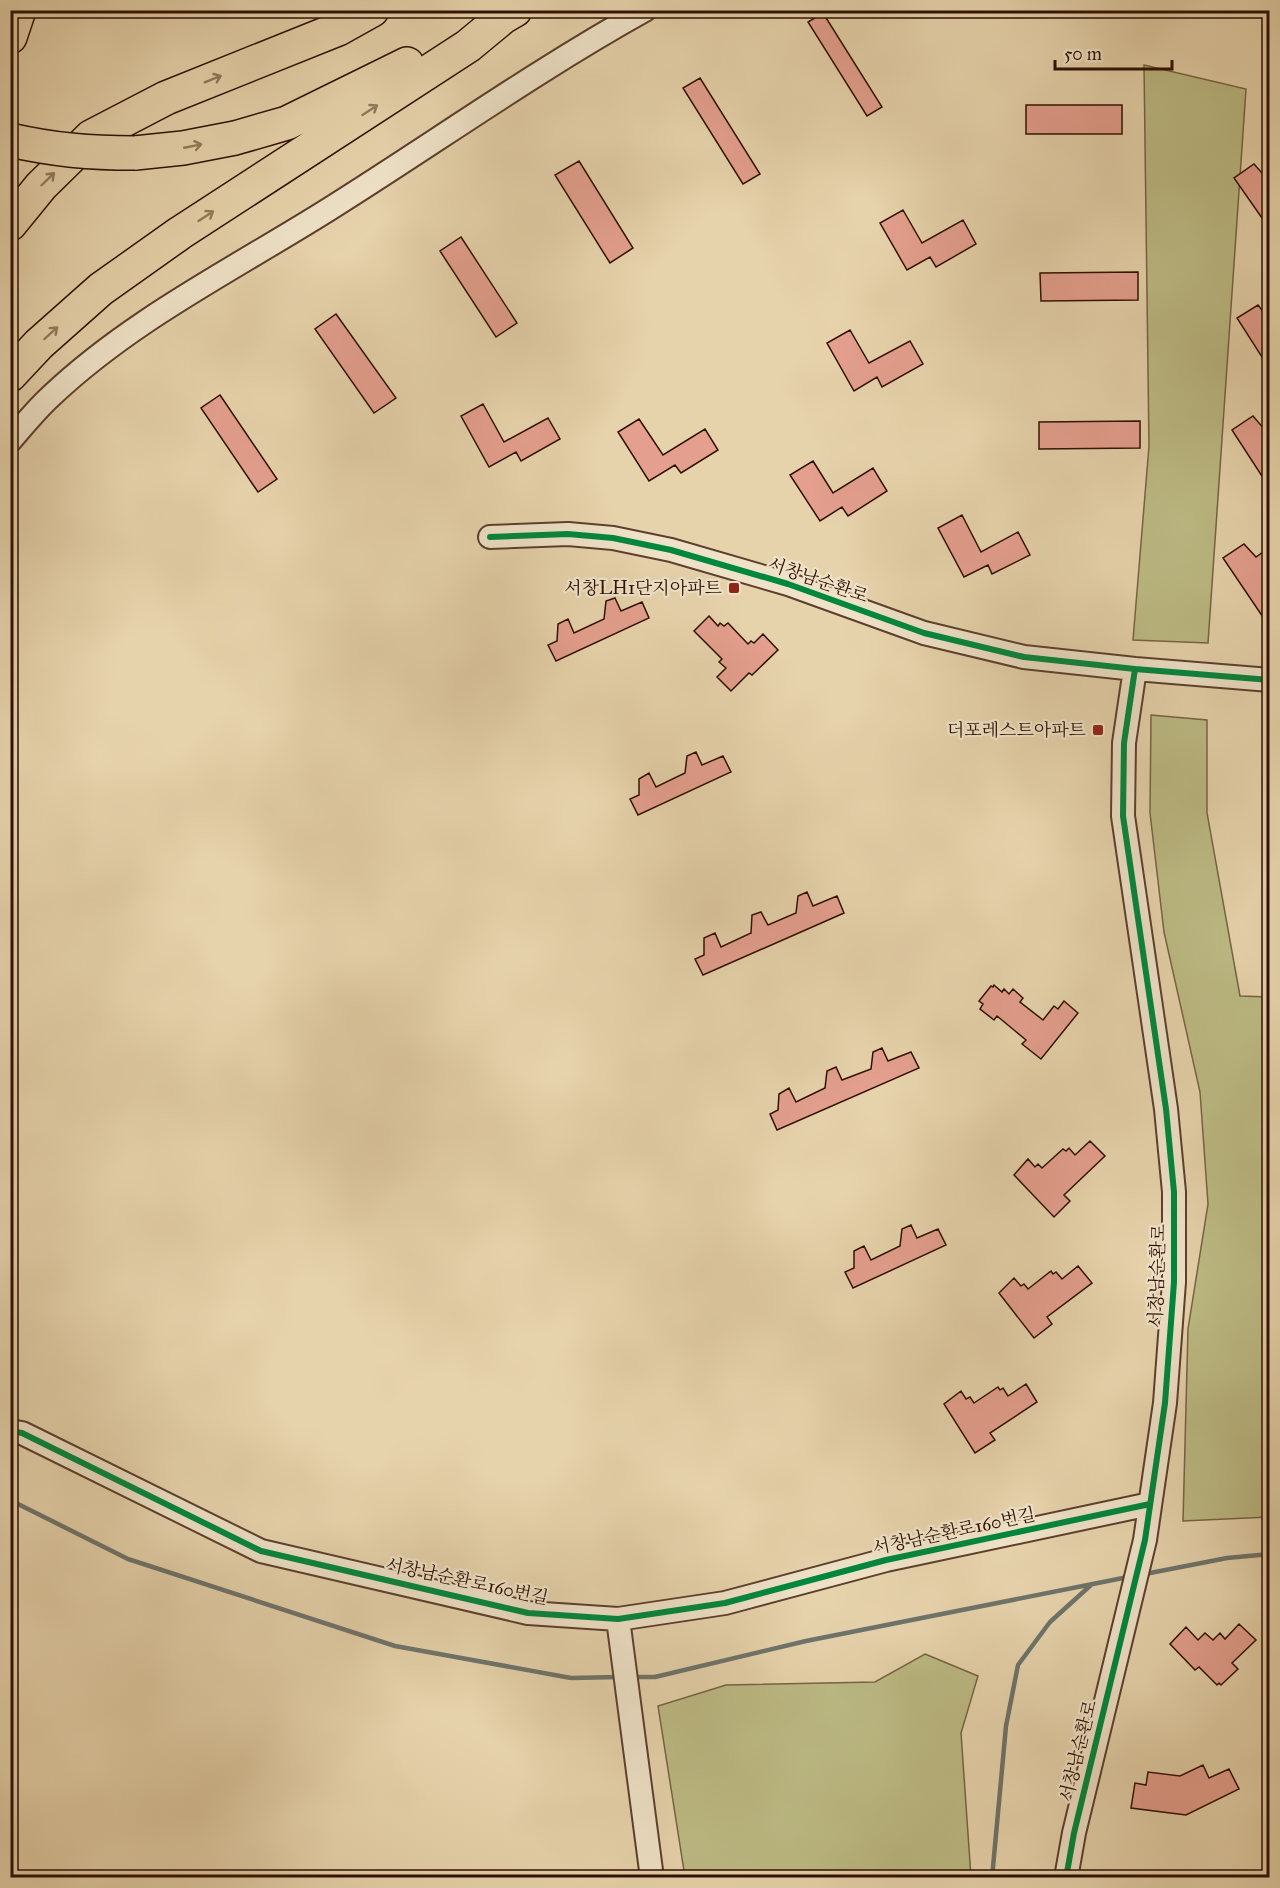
<svg xmlns="http://www.w3.org/2000/svg" width="1280" height="1888" font-family="'IM FELL Great Primer','Noto Serif KR',serif">
<rect width="100%" height="100%" fill="#e6d2ab"/>
<filter id="stains"><feTurbulence type="fractalNoise" baseFrequency=".00333" numOctaves="4"/><feColorMatrix values="0 0 0 0 .2 0 0 0 0 .09 0 0 0 0 .02 0 0 0 .5 -.17"/></filter>
<radialGradient id="worn" r=".72"><stop offset=".6" stop-color="#630" stop-opacity="0"/><stop offset="1" stop-color="#630" stop-opacity=".3"/></radialGradient>
<path fill="#bcba84" stroke="#756542" stroke-width="1.5" d="M1144 65 1246 89 1208 643 1133 640 1149 446Z
M1151 715 1207 720V813L1240 996 1269 997V1517L1183 1521 1188 1329 1208 1204 1200 1092 1164 932 1150 813Z
M925 1654 978 1676 961 1733 971 1877H685L658 1706 726 1685 875 1682Z"/>
<g fill="none" stroke-linecap="round" stroke-linejoin="round">
<path stroke="#6e746b" stroke-width="4.5" d="M10 1500 128 1559 395 1646 571 1678 619 1677
M1145 1574 1227 1558 1270 1554
M631 1677H655L806 1641 1128 1577
M992 1878 1006 1726 1018 1665 1050 1622 1091 1585"/>
</g>
<path fill="#e49f8e" stroke="#2e1001" stroke-width="1.5" d="M823 13 882 107 867 116 808 22Z
M700 78 760 174 743 184 683 88Z
M1026 105H1122V134H1026Z
M579 161 633 248 610 263 555 175Z
M1254 164 1269 181V228L1234 178Z
M903 210 922 243 963 220 976 244 936 267 930 257 907 270 880 223Z
M461 237 517 323 496 337 440 251Z
M1138 272V300L1041 301 1040 273Z
M1258 305 1264 313 1269 310V368L1237 318Z
M336 314 396 398 374 413 315 329Z
M850 330 869 363 910 341 923 364 882 387 877 377 854 391 827 343Z
M220 395 277 479 258 492 201 408Z
M483 404 504 442 548 418 560 439 521 461 516 452 489 467 461 416Z
M1253 416 1265 430 1269 427V487L1232 430Z
M639 419 663 455 705 429 718 450 681 473 675 465 649 481 618 432Z
M1140 421V448L1039 449V422Z
M813 461 833 493 873 468 887 491 848 516 842 507 820 521 790 475Z
M962 515 981 552 1018 532 1030 555 992 574 988 565 964 577 938 528Z
M1244 544 1256 557 1263 552 1269 562V626L1223 558Z
M615 598 621 611 642 602 649 618 556 661 548 645 557 641 558 624 568 619 574 633 604 619 606 601Z
M709 616 718 626 720 623 724 626 728 623 748 644 751 641 754 643 763 634 778 650 752 675 749 673 731 691 717 677 726 668 719 662 722 659 694 631Z
M696 752 702 765 723 756 731 772 638 815 630 799 639 795V779L649 773 656 787 685 773 687 756Z
M807 892 813 906 837 896 844 913 703 975 695 959 704 955V938L715 933 721 947 751 933 752 915 761 912 768 925 796 913 798 896Z
M994 985 1002 992 1004 989 1009 994 1013 989 1023 998 1020 1002 1043 1020 1054 1006 1058 1009 1064 1001 1078 1013 1041 1059 1022 1044 1026 1040 997 1016 994 1020 980 1009 983 1004 979 1001 991 986 993 987Z
M882 1048 888 1061 911 1052 919 1068 777 1130 770 1114 778 1110 779 1094 789 1088 796 1102 825 1088 827 1071 836 1067 842 1080 871 1069 873 1052Z
M1090 1141 1105 1156 1064 1195 1070 1201 1054 1217 1014 1175 1028 1159 1035 1167 1038 1164 1042 1168 1063 1149 1066 1151 1069 1148 1075 1155Z
M911 1225 917 1238 938 1229 946 1245 853 1288 845 1272 854 1268V1251L864 1246 871 1260 900 1246 902 1229Z
M1078 1266 1092 1283 1047 1317 1052 1324 1034 1338 999 1293 1014 1278 1021 1286 1024 1284 1028 1289 1051 1271 1053 1274 1056 1272 1062 1279Z
M1026 1384 1037 1402 990 1433 995 1440 975 1453 944 1404 961 1391 966 1399 970 1397 974 1403 998 1387 1000 1390 1003 1388 1008 1396Z
M1239 1624 1256 1640 1232 1663 1238 1669 1221 1685 1219 1683 1217 1685 1199 1667 1195 1670 1170 1644 1186 1627 1198 1640 1205 1633 1213 1640 1220 1633 1225 1639Z
M1203 1765 1209 1778 1229 1769 1239 1789 1186 1815 1131 1808 1135 1783 1146 1785 1148 1772 1180 1776Z"/>
<g fill="none" stroke-linecap="round" stroke-linejoin="round">
<defs>
<path id="minor" d="M10 441C23 426 36 410 50 397 132 319 236 268 331 208 436 142 537 70 645 10
M490 537 568 534 613 538 671 550 788 584 924 633 1024 657 1135 669 1270 680
M10 1431 22 1433 261 1551 528 1613 618 1619 725 1603 886 1560 1150 1504
M618 1619 652 1878
M1066 1878 1074 1833 1145 1540 1165 1403 1174 1282V1192L1166 1109 1123 816 1124 743 1135 669"/>
<path id="highway" d="M10 37 19 10
M135 153 183 148 235 138 287 123 407 64
M10 224 41 186 91 137 166 98 338 29 372 10
M10 375 39 344 101 289 180 233 468 46 503 17 515 10"/>
</defs>
<use href="#minor" stroke="#5c402c" stroke-width="26"/>
<use href="#highway" stroke="#2e1001" stroke-width="36"/>
<use href="#minor" stroke="#efe2c8" stroke-width="22"/>
<use href="#highway" stroke="#e6d2ab" stroke-width="33"/>
<defs>
<path id="highway-bridge" d="M10 140C54 150 90 153 135 153"/>
</defs>
<use href="#highway-bridge" stroke="#2e1001" stroke-width="36" stroke-linecap="butt"/>
<use href="#highway-bridge" stroke="#e6d2ab" stroke-width="33"/>
<defs>
<path id="cycleway" d="M490 537 568 534 613 538 671 550 788 584 924 633 1024 657 1135 669 1270 680
M10 1431 22 1433 261 1551 528 1613 618 1619 725 1603 886 1560 1150 1504
M1066 1878 1074 1833 1145 1540 1165 1403 1174 1282V1192L1166 1109 1123 816 1124 743 1135 669"/>
</defs>
<use href="#cycleway" stroke="#efe2c8" stroke-width="10"/>
<use href="#cycleway" stroke="#00873e" stroke-width="6"/>
</g>
<defs><path id="oneway-shaft" d="M-6 0H5M1.5-3L5.5 0L1.5 3" fill="none" stroke-width="1.6" stroke-linecap="round" stroke-linejoin="round" transform="scale(1.5)"/></defs>
<g stroke="#937b5e">
<use href="#oneway-shaft" transform="translate(213 79) rotate(-22)"/>
<use href="#oneway-shaft" transform="translate(370 110) rotate(-33)"/>
<use href="#oneway-shaft" transform="translate(193 146) rotate(-11)"/>
<use href="#oneway-shaft" transform="translate(48 179) rotate(-44)"/>
<use href="#oneway-shaft" transform="translate(206 216) rotate(-33)"/>
<use href="#oneway-shaft" transform="translate(51 333) rotate(-42)"/>
</g>
<g fill="#8f2418" stroke="#efe2c8" stroke-width="2">
<rect x="728" y="582" width="12" height="12" rx="3"/>
<rect x="1092" y="724" width="12" height="12" rx="3"/>
</g>
<g text-anchor="middle" stroke-width="4.5" stroke-linejoin="round" paint-order="stroke">
<g font-size="18" fill="#2e1001" stroke="#efe2c8">
<text transform="translate(818 580) rotate(19)" y="6">서창남순환로</text>
<text transform="translate(1157 1276) rotate(-88)" y="6">서창남순환로</text>
<text transform="translate(954 1531) rotate(-12)" y="6">서창남순환로160번길</text>
<text transform="translate(467 1581) rotate(12)" y="6">서창남순환로160번길</text>
<text transform="translate(1078 1751) rotate(-76)" y="6">서창남순환로</text>
</g>
<g font-size="18" fill="#2e1001" stroke="#efe2c8" text-anchor="end">
<text x="722" y="594">서창LH1단지아파트</text>
<text x="1086" y="736">더포레스트아파트</text>
</g>
</g>
<rect width="1280" height="1888" fill="none" stroke="#e6d2ab" stroke-width="36"/>
<rect x="12" y="12" width="1256" height="1864" fill="none" stroke="#2e1001" stroke-width="3"/>
<rect x="18" y="18" width="1244" height="1852" fill="none" stroke="#2e1001" stroke-width="1.5"/>
<path d="M1055 60v9h117v-9" fill="none" stroke="#2e1001" stroke-width="3"/>
<text x="1064" y="60" font-size="18" fill="#2e1001" stroke="#efe2c8" stroke-width="4.5" paint-order="stroke">50 m</text>
<rect width="100%" height="100%" filter="url(#stains)"/>
<rect width="100%" height="100%" fill="url(#worn)"/>
</svg>
